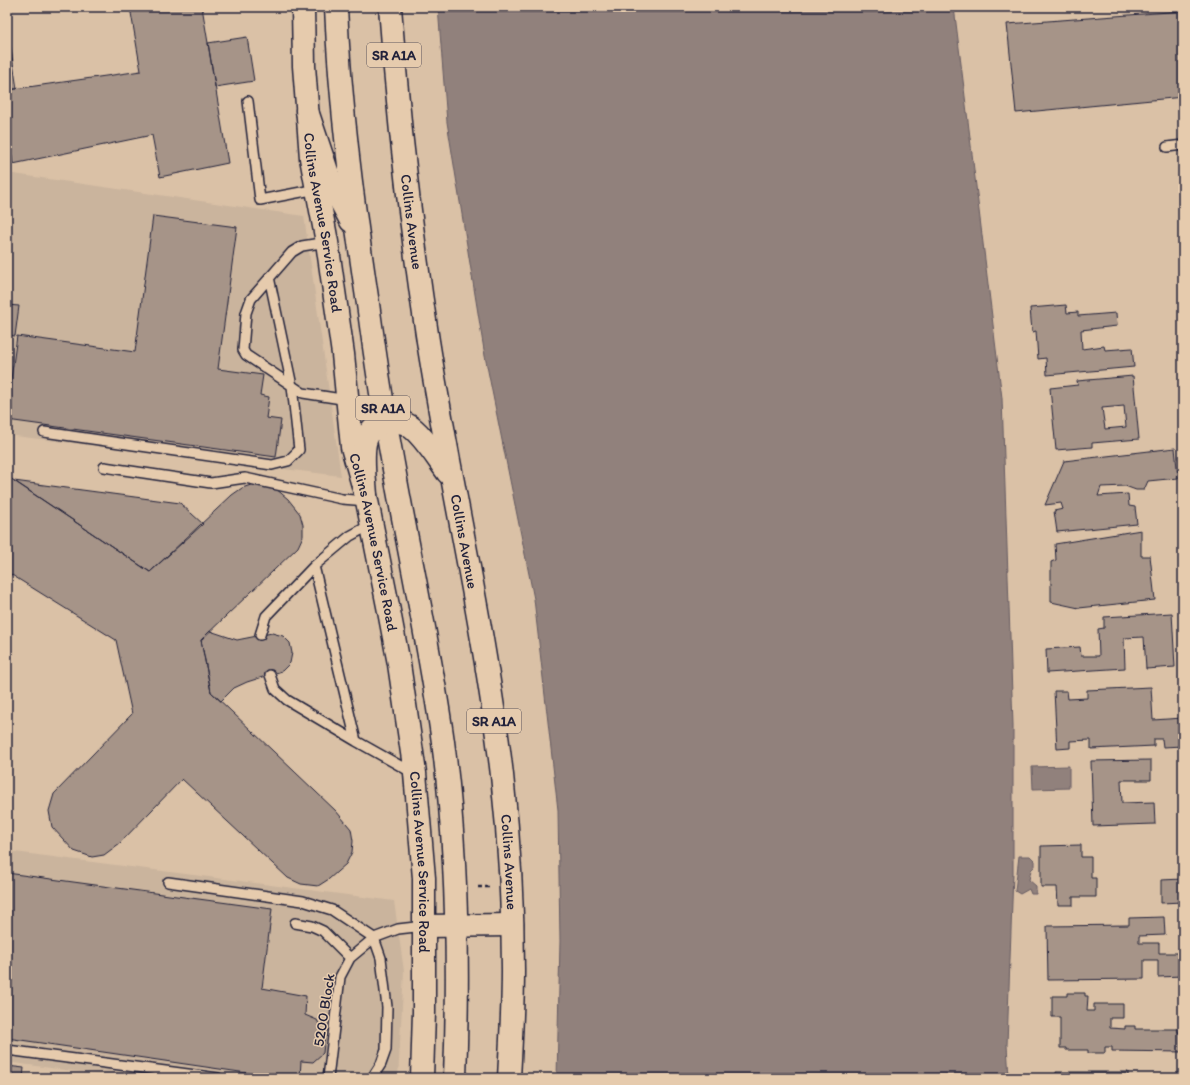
<svg xmlns="http://www.w3.org/2000/svg" width="1190" height="1085" font-family="Itim,sans-serif">
<rect width="100%" height="100%" fill="#dac1a6"/>
<filter id="ink" filterUnits="userSpaceOnUse"><feTurbulence type="fractalNoise" baseFrequency=".025" numOctaves="2"/><feDisplacementMap in="SourceGraphic" scale="8" xChannelSelector="R" yChannelSelector="G"/><feConvolveMatrix kernelMatrix="1 2 1 2 8 2 1 2 1" color-interpolation-filters="sRGB"/></filter>
<g filter="url(#ink)">
<path fill="#cab49d" d="M7 173 304 216 341 476 7 435Z
M7 851 394 901 404 971 398 1078H124L7 1062Z"/>
<path fill="#91817c" stroke="#655b62" d="M438 7H954L1002 398 1013 725V873L1007 1045 1009 1078H557L560 941 558 810 534 599 485 356 447 122Z
M1069 766V788L1033 789 1032 767Z
M1019 856H1030L1035 861V866L1031 870 1029 880 1036 886V894H1031L1029 889 1020 894 1015 891Z"/>
<path fill="#a69488" stroke="#22223b" fill-rule="evenodd" d="M130 7H202L228 163 160 177 152 135 13 164 7 124V90L141 71Z
M1183 11V97L1016 113 1007 24Z
M7 23 17 89 7 90Z
M247 37 254 81 215 87 208 43Z
M153 216 237 227 218 369 263 375 260 395 269 397 266 418 281 420 276 457 7 420V408L17 336 135 352Z
M7 305 19 306 15 336 7 335Z
M1066 305 1067 313 1078 312V316L1116 313 1117 326 1081 330 1082 349 1104 346 1105 350 1132 348 1134 367 1047 375 1046 358 1038 359 1036 331 1032 332 1030 308Z
M1133 376 1139 439 1092 443V447L1056 450 1050 388 1078 385 1077 381ZM1124 406 1126 427 1105 429 1102 408Z
M1175 448 1178 478 1148 481 1144 490H1136L1125 486 1101 487 1098 496 1128 494 1129 506 1135 507 1137 524 1057 532 1054 511 1063 509 1061 503 1045 505 1064 461Z
M7 476 150 572 232 495 242 488 254 484 275 488 288 499 300 514 303 525V536L298 547 201 640 211 692 336 811 351 829 353 841 352 852 346 864 329 879 318 886 301 884 288 878 182 779 120 843 104 855 92 857 74 851 52 827 49 811 54 794 132 714 116 640 7 572Z
M14 481 180 503 203 524 150 572Z
M1141 530V556H1150L1155 600 1079 608 1051 602V562L1056 560 1055 544Z
M1172 613 1175 667 1146 669 1144 637 1124 638 1125 668 1047 673 1046 649 1080 647 1081 656H1099L1098 629 1104 628V617Z
M210 631 237 640 272 633 283 636 290 643 292 653 290 663 282 671 247 682 234 688 221 701 211 692 201 640Z
M1151 687 1153 720 1183 718V746L1163 747 1162 739H1154V746L1091 749V740L1070 741V748L1057 749 1054 691H1067L1068 699 1087 698V690Z
M1151 760V780H1121L1122 803 1154 802 1155 824 1093 826 1091 761Z
M1081 845V857H1091V878H1096V897H1073V905H1058L1057 887H1041V846Z
M7 873 272 909 262 988 306 996 305 1015 317 1020 325 1035 323 1053 313 1062 301 1061 300 1078H281L7 1038Z
M1183 879V902L1161 903V880Z
M1164 917 1165 935 1139 936V943H1159V953H1183V976L1158 977V960H1144V979L1048 980 1047 926 1129 925V918Z
M1067 993H1085V996H1088L1087 1011H1094V1004H1123V1018H1110V1028L1125 1029V1026H1135V1029H1178V1032L1183 1033V1052L1112 1051V1047H1105V1053H1088V1050H1066V1048H1060V1017H1052V996H1067Z
M7 1066 24 1068 23 1078H7Z
M1056 1072H1128V1078H1056Z"/>
<g fill="none" stroke-linecap="round" stroke-linejoin="round">
<defs>
<path id="lane" d="M248 101 260 200 317 189
M1167 147 1183 145
M327 242 302 246 292 252 251 299 246 313 243 350 246 355 303 393 348 400
M44 432 272 465 288 461 299 450 292 386 269 277
M104 467 211 483 245 478 342 499 367 501
M314 566 356 741
M260 635 266 616 314 566 350 536 372 524
M270 675 275 689 287 700 356 741 413 773
M168 882 303 901 332 910 374 938 381 958 387 1007 386 1050 381 1064 372 1078
M295 923 312 926 323 931 350 958
M7 1050 218 1078
M328 1078 340 977 350 958 374 938 398 929 424 926"/>
<g id="secondary">
<path id="s1" d="M303 7 304 66 311 158 327 242 343 354 352 447 366 496 388 606 399 664 415 773 424 878V1012L422 1078"/>
</g>
<g id="primary">
<path d="M336 7C340 106 353 205 368 304 376 363 385 422 396 480 412 568 431 654 443 742 458 854 459 966 455 1078"/>
<path id="s2" d="M390 7C398 119 411 230 428 341 451 486 485 629 502 775 509 839 513 905 513 970 513 1006 511 1042 509 1078"/>
<path d="M307 111 331 183 351 221"/>
<path d="M366 496C365 479 362 460 365 443 367 434 373 426 382 423 390 421 399 421 406 424 421 431 438 460 448 473"/>
<path d="M424 926 512 925"/>
</g>
</defs>
<use href="#lane" stroke="#22223b" stroke-width="12"/>
<use href="#secondary" stroke="#22223b" stroke-width="25"/>
<use href="#primary" stroke="#22223b" stroke-width="25"/>
<path stroke="#22223b" stroke-width="2.5" stroke-dasharray="4 3" stroke-linecap="butt" d="M478 887H489"/>
<use href="#lane" stroke="#e6cbad" stroke-width="9"/>
<use href="#secondary" stroke="#e6cbad" stroke-width="22"/>
<use href="#primary" stroke="#e6cbad" stroke-width="22"/>
</g>
</g>
<g text-anchor="middle" stroke-width="3" stroke-linejoin="round" paint-order="stroke">
<g fill="#e6cbad" stroke="#5d555d" stroke-width="1">
<rect x="367" y="43" width="54" height="24" rx="3"/>
<rect x="356" y="396" width="54" height="24" rx="3"/>
<rect x="467" y="709" width="54" height="24" rx="3"/>
</g>
<g font-size="14" font-weight="bold" fill="#22223b">
<text x="394" y="60">SR A1A</text>
<text x="383" y="413">SR A1A</text>
<text x="494" y="726">SR A1A</text>
</g>
<g font-size="15" fill="#22223b" stroke="#e6cbad">
<text dy="5" stroke="none"><textPath href="#s1" startOffset="217">Collins Avenue Service Road</textPath></text>
<text dy="5" stroke="none"><textPath href="#s2" startOffset="216">Collins Avenue</textPath></text>
<text dy="5" stroke="none"><textPath href="#s1" startOffset="541">Collins Avenue Service Road</textPath></text>
<text dy="5" stroke="none"><textPath href="#s2" startOffset="540">Collins Avenue</textPath></text>
<text dy="5" stroke="none"><textPath href="#s1" startOffset="865">Collins Avenue Service Road</textPath></text>
<text dy="5" stroke="none"><textPath href="#s2" startOffset="864">Collins Avenue</textPath></text>
<text transform="translate(324 1010) rotate(-81)" y="5">5200 Block</text>
</g>
</g>
<rect width="1190" height="1085" fill="none" stroke="#e6cbad" stroke-width="24"/>
<rect x="12" y="12" width="1166" height="1061" fill="none" stroke="#22223b" stroke-width="1.5" filter="url(#ink)"/>
</svg>
